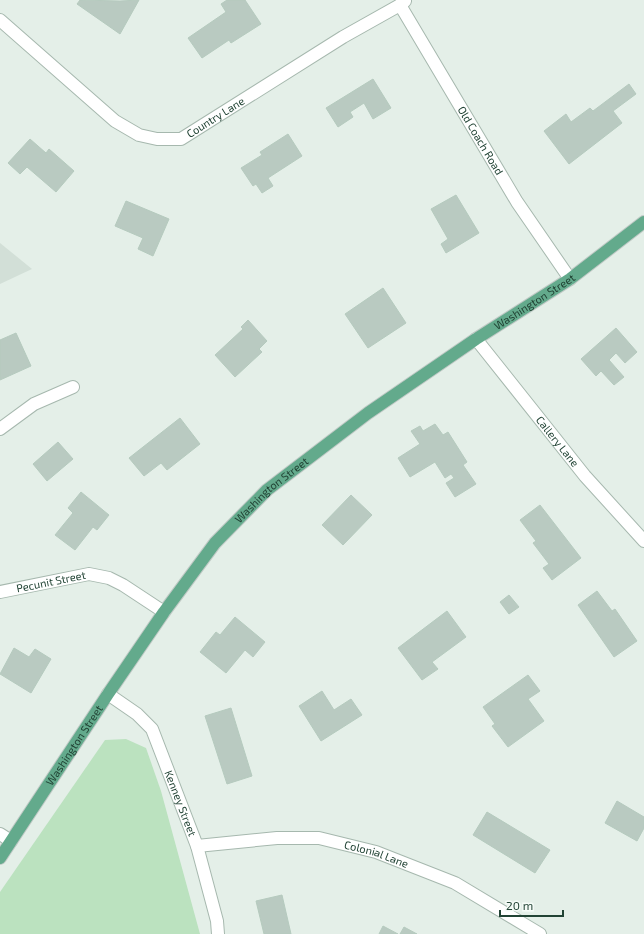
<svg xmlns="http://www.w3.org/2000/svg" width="644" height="934" font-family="'Exo 2',sans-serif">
<rect width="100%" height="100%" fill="#e4efe8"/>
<path fill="#d2dfd7" d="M0 243 32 269 0 284Z"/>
<path fill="#bbe2bf" d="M126 739 146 748 161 791 200 934H0V892L105 740Z"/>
<path fill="#b9cac1" stroke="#b5cabe" d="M80 0 120 1 139 0 120 34 77 4Z
M227 0H245L261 24 231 43 229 40 202 58 188 38 226 12 221 4Z
M373 79 391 108 373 119 364 103 350 112 353 117 338 127 326 108Z
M629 84 636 94 613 111 622 123 569 164 544 131 566 114 571 122 590 108 593 111Z
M288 134 302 156 268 178 273 186 262 193 256 184 253 186 241 168 262 155 260 152Z
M30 139 46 153 49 149 74 171 56 192 27 167 20 174 8 163Z
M456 195 479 233 446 253 441 244 448 239 431 209Z
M126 201 169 219 153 256 138 249 143 238 115 226Z
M383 288 406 323 368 348 345 314Z
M248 320 267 341 259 349 262 352 235 377 215 355 243 329 241 327Z
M616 328 637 352 625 363 616 353 609 360 624 377 614 385 601 371 596 376 581 359Z
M16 333 31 366 0 380V340Z
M180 418 200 444 167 470 161 463 144 476 129 458Z
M435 424 443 435 448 432 467 462 463 465 476 484 455 497 446 483 454 478 451 474 445 478 435 462 410 477 398 458 420 444 411 431 420 426 423 431Z
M58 442 73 459 47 481 33 464Z
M81 492 109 515 97 530 93 527 75 550 55 535 73 513 68 508Z
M351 495 372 515 343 545 322 525Z
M540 505 581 558 552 580 543 568 549 564 533 543 536 541 520 520Z
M597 591 612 611 615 609 637 641 614 657 578 605Z
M509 595 519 607 509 614 500 602Z
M447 611 466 637 432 662 438 669 422 680 398 648Z
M235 617 265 642 253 657 245 650 226 673 200 652 216 632 220 635Z
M14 648 29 657 35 649 51 659 31 693 0 674Z
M528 675 540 691 528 699 544 721 508 747 492 726 495 724 483 707Z
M322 691 334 710 351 699 362 715 321 741 299 706Z
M231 708 252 776 227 784 205 716Z
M617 801 644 817V828L637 841 605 823Z
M487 812 550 850 535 873 473 835Z
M282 895 291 934H264L256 901Z
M383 926 398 934H379Z
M404 927 417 934H400Z"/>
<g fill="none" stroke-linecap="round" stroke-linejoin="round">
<defs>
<g id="minor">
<path id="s1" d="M405 1 400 5 517 202 570 279"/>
<path id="s2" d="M0 20 115 121 139 135 157 139H181L343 37 400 5"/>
<path id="s3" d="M476 339 585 476 644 541"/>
<path d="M0 429 34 404 73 387"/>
<path id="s4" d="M0 592 89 574 109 578 123 585 164 612"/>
<path id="s5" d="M108 694 137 714 152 729 197 846 217 921 218 934"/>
<path d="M0 834 11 841"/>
<path id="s6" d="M197 846 277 838H319L376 852 455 883 540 934"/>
</g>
<g id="major">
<path id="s7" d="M0 858 108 694 164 612 215 543 267 490 368 413 476 339 570 279 644 222"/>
</g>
</defs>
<use href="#minor" stroke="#a6b8ae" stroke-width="14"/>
<use href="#major" stroke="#c1cac6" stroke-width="14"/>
<use href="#minor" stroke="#fff" stroke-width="12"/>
<use href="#major" stroke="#63aa8c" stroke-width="12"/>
</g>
<g text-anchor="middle" stroke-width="3" stroke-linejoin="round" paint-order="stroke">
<g font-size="11" fill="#214334" stroke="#f5fbf7">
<text dy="4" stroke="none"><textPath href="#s2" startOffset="264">Country Lane</textPath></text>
<text dy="4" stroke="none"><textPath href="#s1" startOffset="164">Old Coach Road</textPath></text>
<text dy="4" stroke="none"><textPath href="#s7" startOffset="783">Washington Street</textPath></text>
<text dy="4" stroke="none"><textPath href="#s3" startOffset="131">Callery Lane</textPath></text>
<text dy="4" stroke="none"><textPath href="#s7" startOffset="459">Washington Street</textPath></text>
<text dy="4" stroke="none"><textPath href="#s4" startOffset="52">Pecunit Street</textPath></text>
<text dy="4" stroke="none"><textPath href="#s7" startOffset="135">Washington Street</textPath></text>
<text dy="4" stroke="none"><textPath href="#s5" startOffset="136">Kenney Street</textPath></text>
<text dy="4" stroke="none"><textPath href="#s6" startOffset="182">Colonial Lane</textPath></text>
</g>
</g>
<path d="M500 910v6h63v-6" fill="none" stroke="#214334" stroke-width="2"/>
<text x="506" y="910" font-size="12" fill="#214334" stroke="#f5fbf7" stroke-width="3" paint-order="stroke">20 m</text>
</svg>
